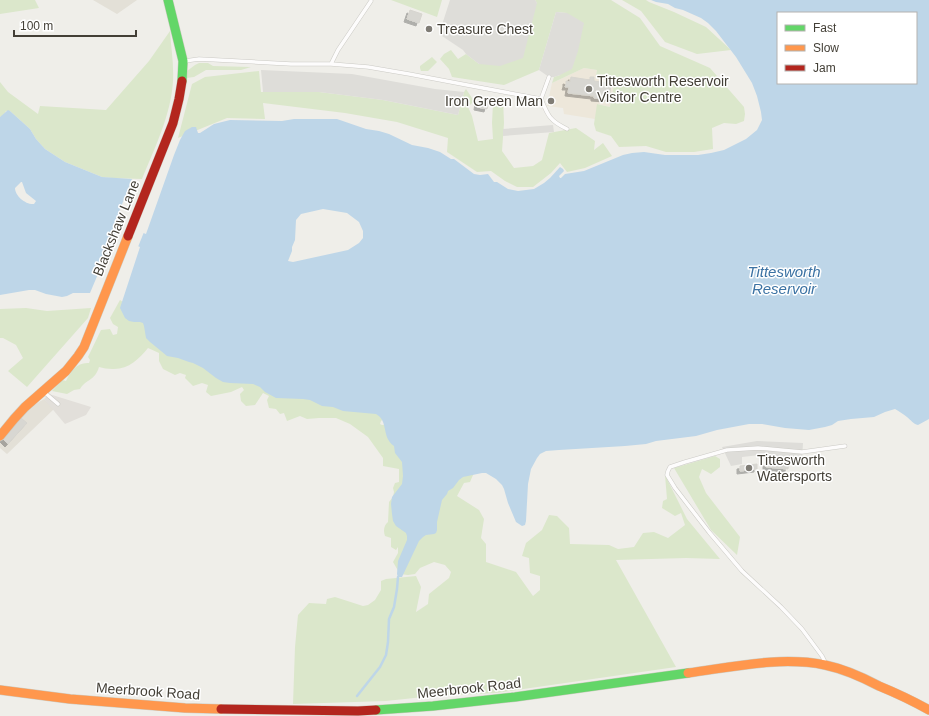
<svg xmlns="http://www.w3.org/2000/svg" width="929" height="716" font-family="Helvetica,sans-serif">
<defs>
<filter id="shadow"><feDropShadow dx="-3" dy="3" stdDeviation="0" flood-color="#0004"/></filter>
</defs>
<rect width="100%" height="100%" fill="#efeee9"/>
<path fill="#e3e0d7" d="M93 0H137L117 14Z
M44 399 54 409 7 454 0 448V443L31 407Z"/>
<path fill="#ede7da" d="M584 68 597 70 596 76 615 79 610 107 598 104 595 119 564 114 563 108 547 106 552 83Z"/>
<path fill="#e2dfda" d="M49 394 91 407 86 415 65 424 44 399Z"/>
<path fill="#dbe7cb" d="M0 0H35L39 8 0 14Z
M391 0H442L437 17Z
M535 0H611L640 18 660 46 710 68 744 107 745 114 744 121 736 124 724 123 712 128 713 149 694 152H666L646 146 619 147 611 136 596 131 594 124 597 104 610 107 615 79 596 76 597 70 584 68 552 83 554 77 560 75 567 13 556 12 539 70 504 85 452 77 449 69 440 59 444 54 451 50 458 59 466 54 479 64 537 3Z
M622 0H646L649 2 674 12 706 27 731 50 697 54 665 42 641 11Z
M170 31C171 48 174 64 173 81 171 115 155 147 142 179L112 178 102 177 65 162 45 149 36 139 30 129 10 111H6L3 116 0 117V82L8 92 38 114 40 106 106 110 149 61Z
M432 57 437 62 428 71H421L420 68V66Z
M199 63H208L213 66 251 67 241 70H206L194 77 186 78 187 71 195 65Z
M259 71 261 92H319L383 100 458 115 464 92 466 89 474 101 468 107 472 116 478 141 493 139 492 123 493 103 503 98 504 123 502 151 514 168 533 166 542 160 549 133 576 128 595 141 594 150 603 143 612 156 585 168 567 172 560 163 551 173 533 187H517L505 181 491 171 477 172 447 152 448 138 397 122 345 113 263 103 265 119 227 118 178 138 192 84 205 77Z
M120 300 132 308 151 329 146 337H151L386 416 381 421 380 424 382 425 389 424 479 461 470 482 464 483 457 496 479 510 484 519 481 538 486 544V562L516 572 533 596 540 590V576L530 573 529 558 522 556 526 543 542 530 549 515 557 516 569 528 570 544 609 545 618 549 634 547 643 533 654 532 668 538 685 525 681 513 675 516 662 508 663 501 667 499 665 475 687 519 720 559 686 558 616 560 676 667 496 693 433 696 386 701 293 704 295 647 298 615 309 603 326 604 327 599 335 597 363 606 368 605 375 600 381 590V581L386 579 416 576 421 587 416 612 428 604 429 594 449 578 451 572 445 565 434 562 420 568 415 574 408 575 400 574 393 562 398 553V547L396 550 391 547V538L385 536C383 531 384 525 388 522L389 502 393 497 394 492 393 488 395 483 399 482V469L383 466V458L368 437 350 424 336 418H319L307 419 300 416 287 421 284 413 280 414 276 409 269 408 267 400 269 396 263 393 255 405 246 406 241 401 240 394 244 390 242 387 231 392 211 396 206 392 208 385 202 383 193 386 185 378 186 375 180 373 175 375 163 369 159 361V353L148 348C139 359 128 370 112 369 108 369 103 368 99 367 95 381 86 379 80 389L74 390 67 394 52 391 62 380 66 381C71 371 77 362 89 363L90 360 88 357 101 330 110 329 113 335 117 334 118 327 113 324 110 318Z
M26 308 47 311 91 308 88 318 27 387 8 371 23 358 16 345 3 338H0V309Z
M715 456 720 459V467L711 474 702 469 699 477 706 493 740 537 737 555 711 530 674 468Z"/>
<path fill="#deddd9" d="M450 0H535L537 3 523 58 500 66 479 64 466 54 463 50 439 34Z
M556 12 567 13 574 17 584 23 578 51 572 69 560 75 554 77H549L539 70Z
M261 70 352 74 435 89 464 92 458 115 383 100 319 92H263Z
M553 125 554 132 503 136V129Z
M757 441 803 443 802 460 760 455 742 457V464L731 466 722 447Z"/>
<path fill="#bed6e8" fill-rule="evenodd" d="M651 0H929V419L918 425C913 424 911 420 907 417 903 414 899 411 895 409L885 412 874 417 851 419 838 421 832 425 825 427 809 430 785 428 762 424H749L717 430 696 436 656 441 646 444 625 446 559 450 546 451 540 454 537 458 531 469 528 484 526 521 525 525 522 526 516 522 508 503 504 489 502 485 496 479 486 473H482L463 477 459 480 453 488 448 491 447 494 442 500 437 522V530L436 533 434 534 426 535 423 537 419 541 402 577H398L397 574 398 561 407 540V536L406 533 396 526 393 521 392 514 391 504 392 497 402 484 403 476 402 462 395 453 394 446C381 437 389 421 376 414L343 411 333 407 322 406 310 400 303 399 276 398 265 392 260 387 253 384 230 383 223 382 216 378 203 368 193 363 189 362 178 358 167 356 161 351 150 342 146 338 144 326 143 323 140 322H134L129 321 125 318 120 308 140 247 114 236 90 293H73L67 296 62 297 46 294 35 290H29L0 295V117L8 110 10 111 30 129 36 139 45 149 65 162 102 177 132 179 115 222 146 234 174 155 180 140 185 131 192 127H196L198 133H200L214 124 230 120 282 121 294 119H337L366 129 379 131 389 134 412 145 428 148 440 152 451 159H454L474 174 480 175 488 174 494 182H497L508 189 518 191 534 189 544 183 550 178 560 167 563 169 564 171 559 176 560 178H561L565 174 584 171 623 155 632 153 644 152 665 155H698L711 153 724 150 746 139 757 130 762 120 761 112 757 96 752 83 736 57 716 31 708 23 701 18 683 10 675 8 668 4 656 2ZM778 13H916V83H778ZM21 182H22L26 193 36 201 34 204C26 205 15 196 15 188ZM323 209 347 213 359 222 363 231V238L359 243 348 250 293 262 288 261 292 251V247L295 240 296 220 301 214Z"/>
<path fill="#efeee9" d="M120 223 144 232 138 247 114 238Z"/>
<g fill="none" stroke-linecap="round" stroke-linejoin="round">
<path stroke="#bed6e8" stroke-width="2.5" d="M357 696 380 667 386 655 388 642 389 619 394 607 397 589 398 577"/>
</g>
<path fill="#d8d7d2" stroke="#d7d5cf" filter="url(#shadow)" d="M410 10 422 14 419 23 407 19Z
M571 77 590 80V77H594V81L609 83V85H611L609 98 607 97V99L594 98V96L568 93 569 87H565L566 84V81L570 82Z
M478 100 489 102 487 109 477 107Z
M21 418 27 423 8 444 3 439Z
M774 460 784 461V460H789L788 469 766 467V463L774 464Z
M757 464V469L740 471V466Z"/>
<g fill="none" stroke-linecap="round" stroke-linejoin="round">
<defs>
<path id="lane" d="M185 61 199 59 291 64H331L368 67 409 74 541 99C548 116 550 121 567 129
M331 64 338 50 371 1
M541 99 549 77
M44 392 58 404
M826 664 822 656 802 629 781 607 742 571 709 532 675 488 667 475 668 471 670 467 685 462 727 450 758 448 802 452 845 446"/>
<path id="fast" d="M168 0 183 61 182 81
M376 710 433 706 515 697 688 673"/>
<path id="slow" d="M0 436 14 419 25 407 66 371 78 356 84 347 128 236
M688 673C733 667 780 656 825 665 844 669 862 677 879 686 896 693 913 701 929 710
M0 690 70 699 185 708 221 709"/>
<path id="jam" d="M128 236 173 123 179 99 182 81
M221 709 358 711 376 710"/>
</defs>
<use href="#lane" stroke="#cbcac5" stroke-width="4.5"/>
<use href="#fast" stroke="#cdcbc1" stroke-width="10"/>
<use href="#slow" stroke="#cdcbc1" stroke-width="10"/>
<use href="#jam" stroke="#cdcbc1" stroke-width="10"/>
<use href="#lane" stroke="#fdfcfc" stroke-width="3.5"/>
<use href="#fast" stroke="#63d668" stroke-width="9"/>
<use href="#slow" stroke="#ff974d" stroke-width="9"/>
<use href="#jam" stroke="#b3261e" stroke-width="9"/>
</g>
<g fill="#7f7c75" stroke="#fff" stroke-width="1.5">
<circle cx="429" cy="29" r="4"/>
<circle cx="589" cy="89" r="4"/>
<circle cx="551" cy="101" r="4"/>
<circle cx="749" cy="468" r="4"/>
</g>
<g text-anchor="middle" stroke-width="3" stroke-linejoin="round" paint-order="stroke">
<g font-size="14" fill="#433f36" stroke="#fff" text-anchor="start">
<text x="437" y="34">Treasure Chest</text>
<text x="597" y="86">Tittesworth Reservoir<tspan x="597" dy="16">Visitor Centre</tspan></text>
<text x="543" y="106" text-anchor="end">Iron Green Man</text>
<text x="757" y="465">Tittesworth<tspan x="757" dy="16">Watersports</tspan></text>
</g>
<g font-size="14" fill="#433f36" stroke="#fff">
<text transform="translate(116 228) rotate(-68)" y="5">Blackshaw Lane</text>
<text transform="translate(469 688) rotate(-6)" y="5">Meerbrook Road</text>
<text transform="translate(148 691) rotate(4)" y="5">Meerbrook Road</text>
</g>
<g font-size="15" font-style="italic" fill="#3b72a3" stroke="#fff">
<text x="784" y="277">Tittesworth<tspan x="784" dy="17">Reservoir</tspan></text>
</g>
</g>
<rect x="777" y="12" width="140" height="72" fill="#ffffff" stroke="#b4b2af"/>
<rect x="785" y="25" width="20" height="6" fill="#63d668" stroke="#b4b2af"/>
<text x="813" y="32" font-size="12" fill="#433f36">Fast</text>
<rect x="785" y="45" width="20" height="6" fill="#ff974d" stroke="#b4b2af"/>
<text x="813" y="52" font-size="12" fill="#433f36">Slow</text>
<rect x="785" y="65" width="20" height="6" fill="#b3261e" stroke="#b4b2af"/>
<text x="813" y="72" font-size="12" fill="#433f36">Jam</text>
<path d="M14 30v6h122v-6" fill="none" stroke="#433f36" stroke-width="2"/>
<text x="20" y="30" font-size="12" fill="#433f36" stroke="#ffffff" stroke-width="3" paint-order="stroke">100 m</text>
</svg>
